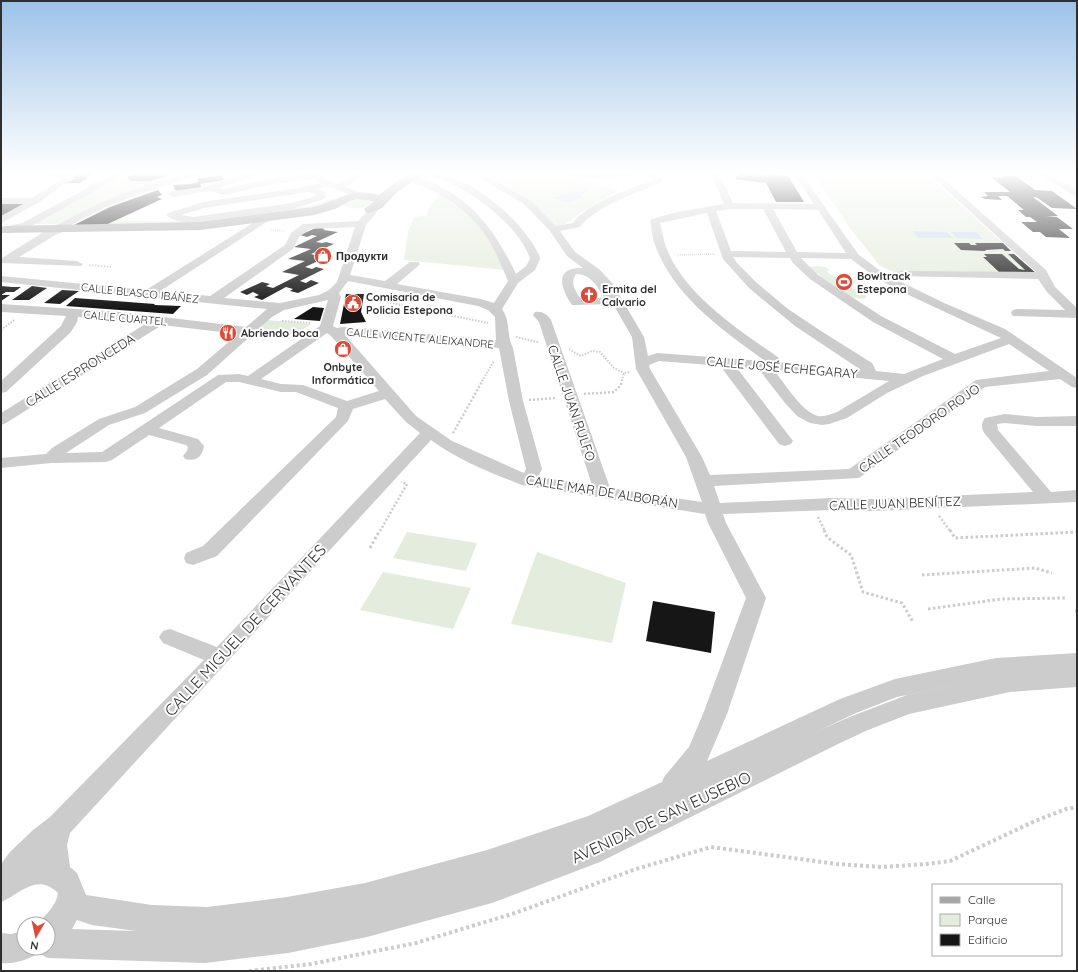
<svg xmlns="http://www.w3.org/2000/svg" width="1078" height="972" font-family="Quicksand,sans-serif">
<rect width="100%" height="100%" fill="#fff"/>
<path fill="#e3ecdd" d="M132 173H189L120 195 56 224H31L89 192Z
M476 173H563L618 191 579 214 560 228 544 215Z
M814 175 930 177 1037 274 894 272 880 266 850 228Z
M439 194 469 215 489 235 497 256 506 270 404 260 408 232 414 217 427 216 428 209Z
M335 198 327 205 232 221 104 226 114 220 193 222 311 206Z
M361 198 374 201V203C366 209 351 211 343 204V203Z
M819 266 825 267 829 270 827 272 836 277 838 280 847 278 855 280 856 282 851 286 854 289 865 290 867 292 865 293 866 298C857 301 842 294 835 289L836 286 821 277 819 274 813 273 809 267Z
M268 320 311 324 295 335 259 330Z
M407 532 477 543 466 571 393 558Z
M537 552 626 583 612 643 511 624Z
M383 572 471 588 453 629 360 610Z"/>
<path fill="#cad8eb" d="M580 188H588L590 190 581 195 582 198C578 198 576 200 572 201 566 204 558 199 552 197H557Z
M913 231 947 232 953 238H918Z
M951 232H976L983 239 957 238Z"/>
<path fill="#161616" d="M80 173H93L85 178H88L79 183H66L76 178H73Z
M136 173H173L165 177 150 181H132L128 179 129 176Z
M739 173H760L788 176 804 202H776L766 183 735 179Z
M221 175 225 180 200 184 202 188 176 191 173 185 190 184 199 182 197 178Z
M1002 176H1016L1035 190 1052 191 1077 209 1052 208 1036 197H1033L1058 216H1046L1057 217 1073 229H1059L1070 238 1046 237 1040 232H1033L1021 222H1037L1030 217H1026L1018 210H1024L1007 196H998L1002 200 985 199 981 197 988 196 984 192H1010L991 177 1004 178Z
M158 190 162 195 157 197 162 199 99 228H68L110 207Z
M1 203H26L1 217Z
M318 227 325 229 323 230 338 232 316 242 322 243 326 242 334 244 311 254 317 256 322 254 329 256 305 267 312 269 316 267 324 269 300 281 306 283 311 280 319 283 298 293 290 291 293 289 286 287 262 300 254 297 259 295 253 292 247 295 240 292 262 282 270 284 266 286 273 288 299 275 282 272 305 261 288 259 311 249 294 247 317 236 312 235 307 237 300 235Z
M954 243H969L971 245H977L975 243H1003L1011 251H1005L1003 249 985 250 986 251 961 250Z
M984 254H1002L1019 269 1025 270 1008 254H1014L1037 274 999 272 983 257H987Z
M1 286 12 287H21L14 292H6L1 295H10L1 301Z
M32 286 47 288 29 300H12Z
M62 290 79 291 60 304 44 303Z
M595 293 597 296 583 298 581 294Z
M346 294H364L361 312 366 322 340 324Z
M75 298 155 304 154 305 181 306 173 314 66 306Z
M313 307 324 308 320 321 294 319Z
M653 601 715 612 711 653 646 641Z"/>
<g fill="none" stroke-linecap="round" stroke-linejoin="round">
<path stroke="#ccc" stroke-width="1.5" stroke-dasharray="1 1" stroke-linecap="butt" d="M818 173 819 175
M271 230 284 231
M678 255 715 254"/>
<path stroke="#ccc" stroke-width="2" stroke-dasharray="1.5 1.5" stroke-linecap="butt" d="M89 265 111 267
M383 295 377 300 488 323
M282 321 310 323
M1 330 14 320
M516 337 538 342
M569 349 581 356 592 351 600 352 614 368 624 373
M482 381 494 361
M622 381 624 373 631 372"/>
<path stroke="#ccc" stroke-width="2.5" stroke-dasharray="2 2" stroke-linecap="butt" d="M584 394 614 392 621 385 622 380
M529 400 556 398
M453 433 483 380
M939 516 950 531
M818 517 825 531
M380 531 407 484 401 482"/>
<path stroke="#ccc" stroke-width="3" stroke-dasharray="2.5 2.5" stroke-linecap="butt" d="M824 530 827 537 851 555 863 592 902 603 913 622
M950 530 955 538 1077 532
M370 548 380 530
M922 575 1035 568 1052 573
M928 609 1001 599 1065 598
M1075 611H1077"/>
<path stroke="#ccc" stroke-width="4" stroke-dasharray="3 3" stroke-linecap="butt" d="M249 971 311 964 416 943 515 913 636 869 711 847 837 864 882 867 926 864 950 861 1035 821 1066 809 1077 807"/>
<path fill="#ccc" fill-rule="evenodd" d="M44 173H80L38 203 1 223V216L23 204H1V198H32L63 178 48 176Z
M116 173H127L28 228 10 233 5 230 12 225 22 223 86 189 90 185Z
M189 173H202L201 175 138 194 104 208 61 230V233L57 234 19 257 77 261 83 264 81 266 1 263 2 258 50 228 98 204 132 190Z
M245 173H257L256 175 219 188 224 189C259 181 295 173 330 173L322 177 337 184 358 173H369L345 187 365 194 367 196 362 199 328 186 318 189 325 192 326 197 324 199 293 209 193 223C184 223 173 221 166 215L168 213 203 202 299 188 321 183 314 179 273 184 224 195 210 191 173 197 168 194 173 191 208 186ZM308 192 316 194V196L292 203 193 217 181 215 204 208Z
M429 173C469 173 524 221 540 257V259L535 270 518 283 502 309C511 321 506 335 513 348L523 401 542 469 538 477 592 485 539 322 533 315 535 312C542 311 547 314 551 320L610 488 702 502 686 457 636 369 632 337 613 304 572 305C560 287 554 267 583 268L567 256 550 231 524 204 471 173H481L530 200 556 226 573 223C587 203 630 189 653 180L645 173C653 173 658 173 663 180L662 182C639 192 594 207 580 227L560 231 575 252 599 269 613 284 644 337 648 356 657 353 765 361C723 330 674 297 655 245 652 238 652 229 650 221L652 219 677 212 724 204 711 173H719L733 203 814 204 793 173H801L858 254 883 273 944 303 1005 329 1077 378V388L1072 387 1060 379 985 387 859 478 714 486 720 503 832 498 873 499 1033 492 985 434C981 429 981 423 985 418L1005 414 1036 417 1077 416V426H1036L1005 423 997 424 998 430 1051 492 1077 490V502L873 511 832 510 723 514 726 523 766 598 727 714 707 761 840 699 895 679 996 658 1077 653V687L1010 692 909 714 868 730 838 744 600 862 492 903 367 937 288 953 205 963 48 958 38 953 37 951 34 956C23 961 13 964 1 963V933L11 934 24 931V948H48V924H37C46 914 56 907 58 893 37 872 20 894 1 902V864L10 852 33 830 50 817 204 660 163 643 159 637 163 631 170 629 217 647 420 433 406 422 385 399 353 409 348 421 217 556 193 565 186 563 184 558 186 553 203 546 336 417 338 408 296 392H281L239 382H226L159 428 198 439 204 446C202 457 196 462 185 459L183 456 187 451 188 447 186 445 149 435 112 460 106 462 51 463 1 468V458L46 454 52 448 99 419 135 407 197 369 238 334 162 325 6 423 1 425V413L147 323 78 317 77 322 71 332 6 392 1 393V381L61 326 66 316 1 312V304L121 312 246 327 267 309 1 282V276L146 290 264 216H270L272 218 270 220 160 291 210 296 285 245 291 233 303 224 358 221 372 205 375 204 380 207 373 217 366 225 350 275 385 281 410 262H418L420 264 418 266 397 284 481 299 494 303 508 281C502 267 496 252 488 239 470 211 438 189 406 181L405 179 406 177C413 175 423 180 430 182 473 199 497 234 516 274L526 266 530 259C522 231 482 199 456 186 448 182 435 179 429 173ZM730 209H763L786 252 731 251 716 211ZM773 209 818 210 846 253 797 252ZM707 213 723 259 749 288 795 326 861 370 780 362 779 358C738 329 682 294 665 244 663 237 662 230 660 223ZM355 227 337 282 329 290 319 295 280 303 224 298 293 249 299 237 310 229ZM733 257 790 258 793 263 810 279 873 322 943 359 904 374 876 371 872 363 821 331 788 309 757 283 737 263ZM801 258 851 259 875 277 900 291 1001 338 955 354 881 316 818 275ZM576 274C591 274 597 286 604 298H580C575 290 570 283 576 274ZM348 281 478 306 488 310 495 317 496 340 362 328 342 327 337 328 333 326 341 297 339 293ZM328 300 320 326 248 376 239 374 218 375 102 452 66 453 109 425 145 413 207 375 272 317 284 310ZM327 333 331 336 379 391 347 401 303 385 281 384 261 379ZM345 335 499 348 509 401 526 469 524 473 452 441 416 416ZM1009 344 1049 371 976 380 849 469 710 475 702 457 650 369 649 365 659 361 722 366 724 371 779 444 785 446 791 444 793 441 736 367 764 369 762 373 764 376 785 403 797 416 810 423 822 425 829 424 847 418 887 393 923 376ZM777 370 889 381 837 412C831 414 825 417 818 416 802 412 786 385 776 373ZM431 440C458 460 491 473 522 485L705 514 708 523 746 598 703 714 689 747 664 777 662 782 588 816 487 850 365 883 287 897 207 907 152 905 86 895 77 873 70 867 67 845 70 833ZM1002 675 907 695 852 716 820 730 856 713 897 697ZM77 920 92 925 136 931 72 929Z
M565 173H638L634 176 584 179 566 175Z
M928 173H937L1046 270 1055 287 1077 308V318L1013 316 1011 313 1013 310 1017 309 1065 310 1047 292 1038 279 897 276 895 274 897 272 901 271 1036 272Z
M1036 173H1046L1077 190V197Z"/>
<path fill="#a7a7a7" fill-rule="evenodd" d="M410 173H424L395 194 382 208 370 213 366 212 364 209 374 202 368 200 357 199 350 201 335 209 314 215 200 230 1 233V227L5 226 200 222 313 207C338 201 351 187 379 195L392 185Z"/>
</g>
<linearGradient id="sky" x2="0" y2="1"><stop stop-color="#9cc2e9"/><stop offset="0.56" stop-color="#fff"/><stop offset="1" stop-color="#fff" stop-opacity="0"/></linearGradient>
<rect width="1078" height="309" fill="url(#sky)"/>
<defs>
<symbol id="shop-disc" viewBox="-11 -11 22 22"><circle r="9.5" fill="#df4938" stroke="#fff"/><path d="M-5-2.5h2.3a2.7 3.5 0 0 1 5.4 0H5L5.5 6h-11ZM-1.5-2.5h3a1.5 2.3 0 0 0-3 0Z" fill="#fff"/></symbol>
<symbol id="stadium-disc" viewBox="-11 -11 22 22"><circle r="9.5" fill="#df4938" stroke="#fff"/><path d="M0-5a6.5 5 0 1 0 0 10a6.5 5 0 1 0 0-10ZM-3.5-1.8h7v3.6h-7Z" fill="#fff"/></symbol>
<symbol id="church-disc" viewBox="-11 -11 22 22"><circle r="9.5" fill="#df4938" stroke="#fff"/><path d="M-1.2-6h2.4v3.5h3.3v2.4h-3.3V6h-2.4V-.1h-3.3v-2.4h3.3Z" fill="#fff"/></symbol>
<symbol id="civic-disc" viewBox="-11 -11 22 22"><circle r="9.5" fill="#df4938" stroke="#fff"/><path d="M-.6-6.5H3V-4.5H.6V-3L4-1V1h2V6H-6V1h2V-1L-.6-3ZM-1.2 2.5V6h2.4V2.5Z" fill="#fff"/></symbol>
<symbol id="restaurant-disc" viewBox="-11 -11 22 22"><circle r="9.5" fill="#df4938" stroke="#fff"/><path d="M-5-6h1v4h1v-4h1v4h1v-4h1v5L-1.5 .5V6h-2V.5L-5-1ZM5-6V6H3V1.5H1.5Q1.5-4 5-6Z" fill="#fff"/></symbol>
</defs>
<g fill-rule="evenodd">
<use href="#shop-disc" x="313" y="246" width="20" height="20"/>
<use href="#stadium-disc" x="834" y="272" width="20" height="20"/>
<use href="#church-disc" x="579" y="285" width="20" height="20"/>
<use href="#civic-disc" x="343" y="293" width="20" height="20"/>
<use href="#restaurant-disc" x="218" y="323" width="20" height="20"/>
<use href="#shop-disc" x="333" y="339" width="20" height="20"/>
</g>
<g text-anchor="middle" stroke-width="4" stroke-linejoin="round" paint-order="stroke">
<g font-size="11" font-weight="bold" fill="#2f2f2f" stroke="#fff" text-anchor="start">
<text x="336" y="260">Продукти</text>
<text x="857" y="280">Bowltrack<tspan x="857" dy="13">Estepona</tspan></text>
<text x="602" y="293">Ermita del<tspan x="602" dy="13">Calvario</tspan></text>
<text x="366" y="301">Comisaria de<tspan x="366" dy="13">Policia Estepona</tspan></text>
<text x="241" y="337">Abriendo boca</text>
<text x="343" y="371" text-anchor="middle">Onbyte<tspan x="343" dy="13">Informática</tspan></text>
</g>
<g font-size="11" fill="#2f2f2f" stroke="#fff">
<text transform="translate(140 293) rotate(6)" y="4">CALLE BLASCO IBÁÑEZ</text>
<text transform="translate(125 318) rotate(5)" y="4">CALLE CUARTEL</text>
<text transform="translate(420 338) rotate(5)" y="4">CALLE VICENTE ALEIXANDRE</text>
</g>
<g font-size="13" fill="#2f2f2f" stroke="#fff">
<text transform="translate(782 367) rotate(5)" y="5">CALLE JOSÉ ECHEGARAY</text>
<text transform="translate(80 370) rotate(-32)" y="5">CALLE ESPRONCEDA</text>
<text transform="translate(572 403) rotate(71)" y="5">CALLE JUAN RULFO</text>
<text transform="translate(919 428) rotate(-35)" y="5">CALLE TEODORO ROJO</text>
<text transform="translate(602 491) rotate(9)" y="5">CALLE MAR DE ALBORÁN</text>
<text transform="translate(895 503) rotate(-2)" y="5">CALLE JUAN BENÍTEZ</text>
</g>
<g font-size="16" fill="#2f2f2f" stroke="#fff">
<text transform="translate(245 630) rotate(-47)" y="6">CALLE MIGUEL DE CERVANTES</text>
<text transform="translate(661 817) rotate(-25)" y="6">AVENIDA DE SAN EUSEBIO</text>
</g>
</g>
<rect width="1078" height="972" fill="none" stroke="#2f2f2f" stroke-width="4"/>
<rect x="932" y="884" width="130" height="72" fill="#ffffff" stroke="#acacac"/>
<rect x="940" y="897" width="20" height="6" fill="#a7a7a7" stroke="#acacac"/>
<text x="968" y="904" font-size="12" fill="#2f2f2f">Calle</text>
<rect x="940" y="914" width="20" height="12" fill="#e3ecdd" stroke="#acacac"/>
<text x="968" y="924" font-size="12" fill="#2f2f2f">Parque</text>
<rect x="940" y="934" width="20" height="12" fill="#161616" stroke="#acacac"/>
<text x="968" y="944" font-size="12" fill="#2f2f2f">Edificio</text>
<g transform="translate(36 936) rotate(189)"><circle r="19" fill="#ffffff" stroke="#acacac"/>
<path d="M0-3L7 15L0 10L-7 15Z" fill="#df4938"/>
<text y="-6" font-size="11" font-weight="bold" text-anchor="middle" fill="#2f2f2f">N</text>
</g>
</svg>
